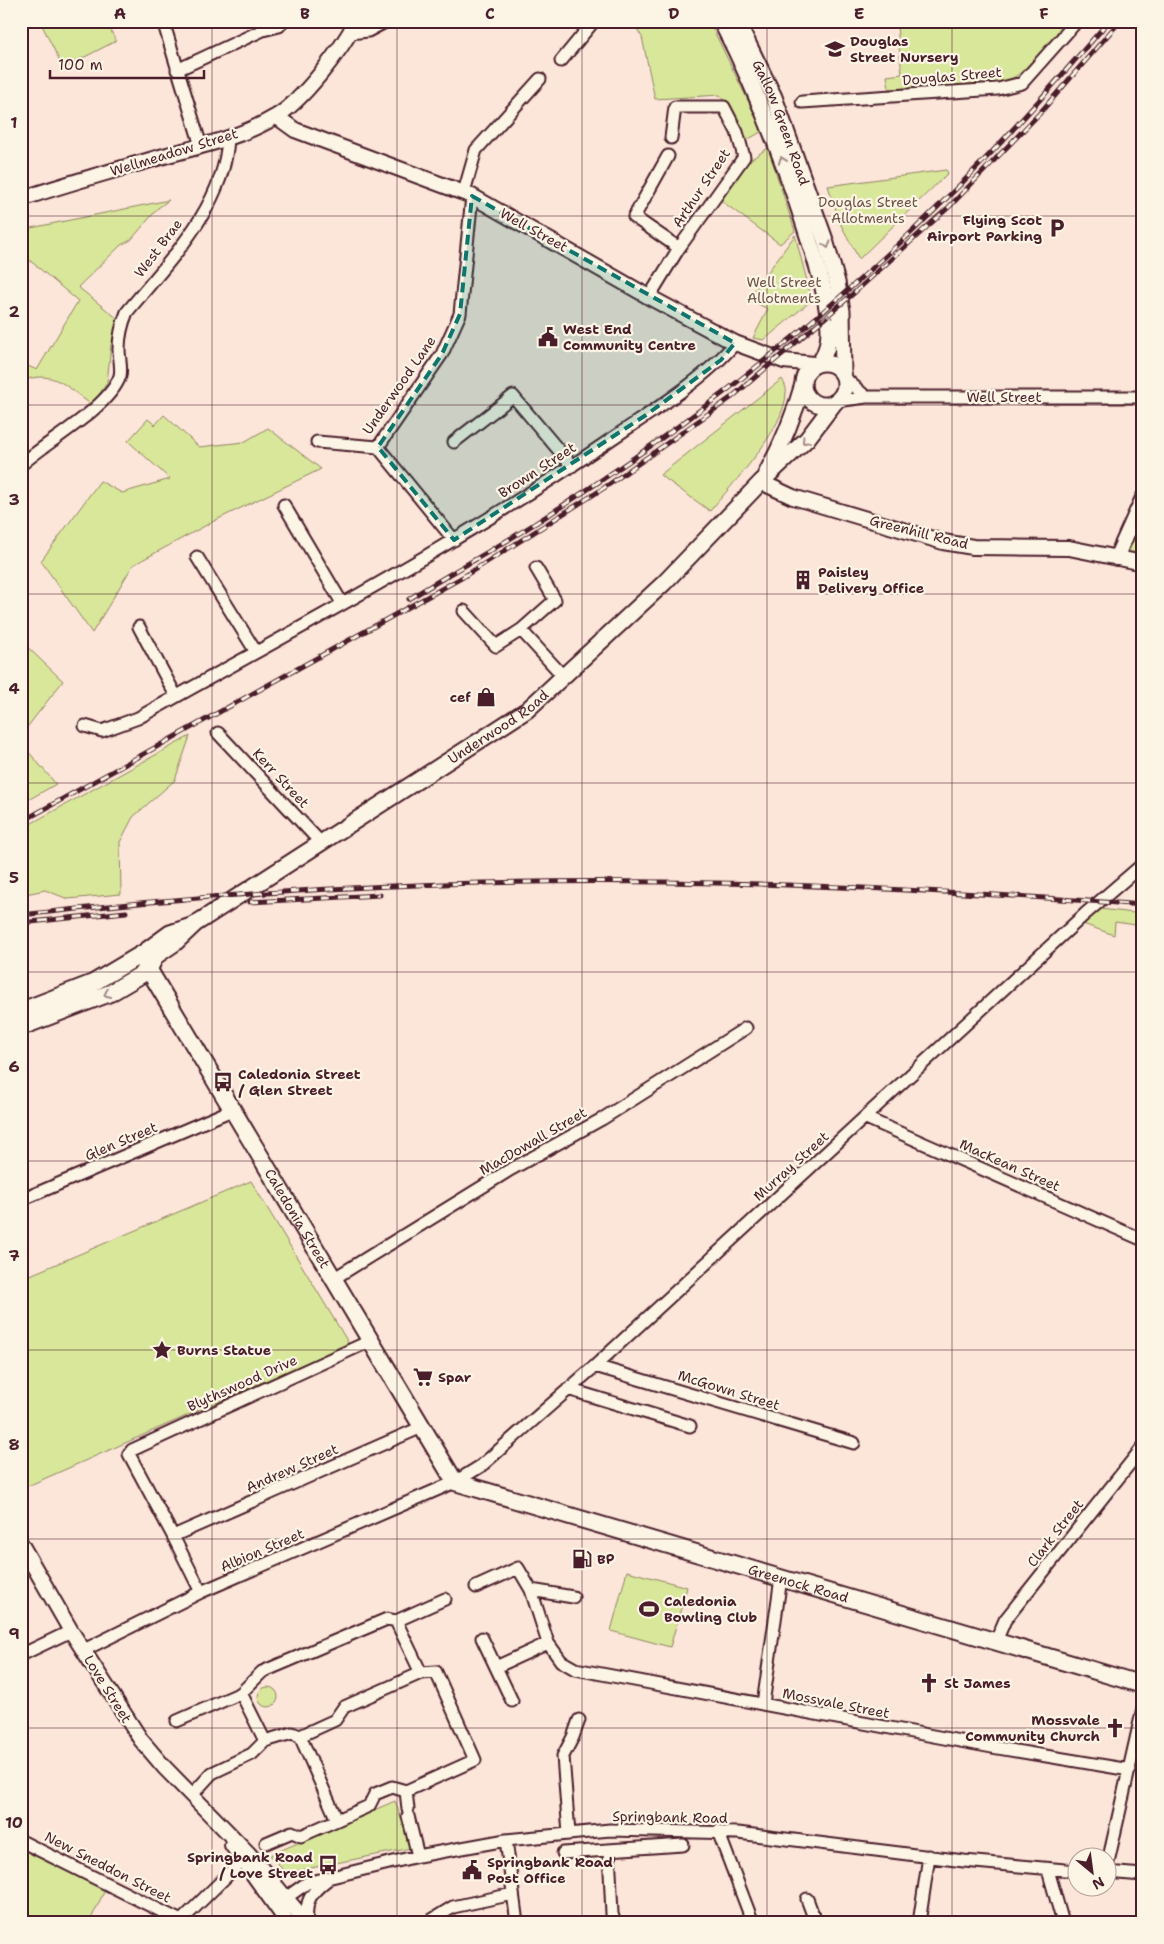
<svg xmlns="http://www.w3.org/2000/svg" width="1164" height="1944" font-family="'Shantell Sans',sans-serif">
<rect width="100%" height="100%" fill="#fce5d9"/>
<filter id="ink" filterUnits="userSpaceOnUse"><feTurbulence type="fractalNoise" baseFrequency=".02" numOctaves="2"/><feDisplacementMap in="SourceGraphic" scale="10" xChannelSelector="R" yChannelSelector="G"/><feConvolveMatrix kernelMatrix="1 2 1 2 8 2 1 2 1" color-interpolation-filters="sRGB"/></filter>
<g filter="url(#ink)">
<path fill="#d8e79a" stroke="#918362" d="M40 21H106L116 41 63 68Z
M632 21H709L763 131 745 141 737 123 720 95 655 99 642 37Z
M948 21H1061C1062 35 1028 67 1016 76 1012 79 1006 80 1001 82L889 89 887 76 902 74 897 26Z
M768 148 795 231 780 244 720 200 744 164Z
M946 170 948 173 859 259 841 225 828 186Z
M169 200 158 208 131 240 121 245 78 287 118 319 111 345 107 383 92 405C65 386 55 369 21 381V363L37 370 78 301 21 253V230Z
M795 235 812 300 764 340 753 338 768 309 748 299Z
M782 379C784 383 787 388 786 393 785 429 733 483 710 511L660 475Z
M164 415 199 447 244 442 268 428 321 469 214 521 133 565 92 633 41 561 100 481 122 493 170 479 128 441 148 419 155 425Z
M1143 510V557L1123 554Z
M21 641 63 681 21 735Z
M190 736 175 780 133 817 120 842 121 894 68 899 45 890 21 895V829Z
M21 743 56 784 21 804Z
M1100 909 1143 914V926L1115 922 1114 935 1083 924Z
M251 1181 349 1344 21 1489V1279Z
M627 1571 687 1587 670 1647 611 1631Z
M258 1697a10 10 0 1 1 20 0a10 10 0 1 1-20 0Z
M395 1801 411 1848 286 1873 270 1855Z
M21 1849 105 1890 89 1923H21Z"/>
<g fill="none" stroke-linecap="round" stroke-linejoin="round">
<defs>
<path id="minor" d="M163 21 201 146
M350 33 368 31 387 21
M561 61 594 21
M177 70 263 30 279 26 283 21
M802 102 998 89 1022 83 1077 21
M668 156 634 217 679 248
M464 192 476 150 540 79
M649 297 679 248 744 157 737 132 724 107H675L671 138
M845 378 866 397
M837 401 866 397H1143
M317 442 378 447 442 354 460 314 472 196
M454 442 513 396 572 466
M378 447 454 540
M21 465C47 441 109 408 120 376 122 368 119 358 119 349 119 336 122 324 127 312 168 262 225 206 228 138
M284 505 342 603
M197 557 256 652
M464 611 496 646 521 630 564 677
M139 627 176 696
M521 630 555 600 536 568
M85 726 102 731 138 718C296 629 457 545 607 442 646 415 705 380 735 343
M218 733 322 844
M866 1118 1143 1240
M21 1200 232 1110
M333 1279 508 1171 602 1119 746 1028
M595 1366 854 1443
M568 1389 690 1426
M173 1536 422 1427
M476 1587 518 1568 531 1590 548 1643 496 1667
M531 1590 573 1597
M201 1592 173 1536 129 1454 132 1450 370 1341
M396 1621 445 1599
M482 1638 512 1701
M996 1641 1005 1620 1143 1447
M548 1643 561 1661 575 1669 992 1747 1130 1770
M84 1650 201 1592 455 1482 481 1466 595 1366 1085 914 1143 864
M21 1655 71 1631
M241 1693 265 1741
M763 1704 781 1578
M177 1721 241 1693 262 1672 387 1619 396 1621 421 1673
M300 1736 337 1820
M406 1791 408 1809
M191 1796 212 1773 252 1754 265 1741 292 1733 300 1736 335 1720 344 1707 421 1673 436 1672 475 1760 406 1791
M408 1816 418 1856
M718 1831 753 1923
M569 1834 563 1756 573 1737 579 1720
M506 1840 517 1923
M21 1841 181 1921 249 1854
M266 1843 292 1832 301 1836 369 1806 375 1794 392 1787 406 1791
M609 1850 612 1914 615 1923
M563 1853 683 1845
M1048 1870 1063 1923
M1106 1871 1143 1708
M1106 1872 1143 1875
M807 1899 816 1923
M280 1902 307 1883 418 1856 506 1840 610 1830 738 1833 964 1861 1076 1871
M307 1923C305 1901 310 1893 327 1880
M427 1923 453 1907 513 1894
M919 1923 929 1856"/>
<path id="tertiary" d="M277 117 295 130 472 196 649 297 735 343 784 361 814 364
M21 199C68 183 116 170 164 156 201 146 242 137 275 117 302 102 342 49 356 21
M761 482 793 497 943 542 973 547 1069 548 1143 563
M1116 558 1143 498
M21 1544 71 1631 141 1740 164 1767 249 1854 307 1923
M232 1845 288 1923"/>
<g id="secondary">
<path d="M721 21C756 88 783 158 806 230 816 262 828 296 829 330 829 342 827 352 820 362"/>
<path id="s1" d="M737 21 774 97 825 240 837 282 842 311 843 373"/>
<circle cx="824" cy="384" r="21"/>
<path d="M767 472C783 443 794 416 803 384"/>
<path d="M140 955 170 933 191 926"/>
<path id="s2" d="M149 970 156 956 175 943 195 924 527 710 664 583 761 482 807 439 835 402"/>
</g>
<g id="primary">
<path id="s3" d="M21 1011 93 983 140 955 455 1482 1143 1685"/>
<path d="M21 1027 110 993 149 970"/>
</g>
</defs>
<use href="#minor" stroke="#4a1f2b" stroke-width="15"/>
<use href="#tertiary" stroke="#4a1f2b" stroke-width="18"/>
<use href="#secondary" stroke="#4a1f2b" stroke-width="19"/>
<use href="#primary" stroke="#4a1f2b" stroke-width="20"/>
<use href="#minor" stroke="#fcf5e5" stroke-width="11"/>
<use href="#tertiary" stroke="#fcf5e5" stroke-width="14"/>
<use href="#secondary" stroke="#fcf5e5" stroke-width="15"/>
<use href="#primary" stroke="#fcf5e5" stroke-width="16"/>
<defs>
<path id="rail" d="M409 599C449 574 491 551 531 526 598 484 664 438 727 390 817 320 911 237 990 154 1031 111 1070 66 1109 21
M21 822 463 577 604 488 732 397 855 292 950 206 1039 114 1120 21
M250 902 380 895
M21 915C234 891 450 879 664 882 824 884 983 893 1143 905
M21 923 126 912"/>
</defs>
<use href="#rail" stroke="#4a1f2b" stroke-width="5"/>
<use href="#rail" stroke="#fcf5e5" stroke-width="3" stroke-dasharray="9" stroke-linecap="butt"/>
</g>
<defs><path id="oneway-chevron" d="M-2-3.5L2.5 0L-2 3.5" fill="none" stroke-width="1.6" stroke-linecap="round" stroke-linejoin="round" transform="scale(1.25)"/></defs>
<g stroke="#a38a88">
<use href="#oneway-chevron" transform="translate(782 160) rotate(-110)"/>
<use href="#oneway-chevron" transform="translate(827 245) rotate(74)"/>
<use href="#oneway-chevron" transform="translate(827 316) rotate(-97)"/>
<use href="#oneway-chevron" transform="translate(805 441) rotate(132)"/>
<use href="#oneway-chevron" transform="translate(107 994) rotate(155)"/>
</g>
</g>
<path fill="#0f766e" fill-opacity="0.2" stroke="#0f766e" stroke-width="4" stroke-dasharray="10 6" stroke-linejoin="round" d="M472 196 735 343 721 360 646 415 454 540 378 447 442 354 460 314Z"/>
<path fill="none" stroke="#4a1f2b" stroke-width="1" stroke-opacity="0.55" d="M212 21V1923M397 21V1923M582 21V1923M767 21V1923M952 21V1923M21 216H1143M21 405H1143M21 594H1143M21 783H1143M21 972H1143M21 1161H1143M21 1350H1143M21 1539H1143M21 1728H1143"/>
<defs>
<symbol id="school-bare" viewBox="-9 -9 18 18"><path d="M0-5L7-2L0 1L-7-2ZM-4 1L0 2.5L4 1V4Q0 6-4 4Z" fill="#4a1f2b" stroke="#fcf5e5" stroke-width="2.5" paint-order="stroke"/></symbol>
<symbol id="parking-bare" viewBox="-9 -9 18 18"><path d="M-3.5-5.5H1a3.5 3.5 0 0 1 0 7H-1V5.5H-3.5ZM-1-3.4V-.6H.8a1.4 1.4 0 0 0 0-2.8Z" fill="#4a1f2b" stroke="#fcf5e5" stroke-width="2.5" paint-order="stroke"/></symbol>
<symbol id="civic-bare" viewBox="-9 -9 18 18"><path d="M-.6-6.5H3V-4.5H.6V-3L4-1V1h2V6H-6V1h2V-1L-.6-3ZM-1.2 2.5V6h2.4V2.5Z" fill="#4a1f2b" stroke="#fcf5e5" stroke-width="2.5" paint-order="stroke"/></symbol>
<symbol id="building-bare" viewBox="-9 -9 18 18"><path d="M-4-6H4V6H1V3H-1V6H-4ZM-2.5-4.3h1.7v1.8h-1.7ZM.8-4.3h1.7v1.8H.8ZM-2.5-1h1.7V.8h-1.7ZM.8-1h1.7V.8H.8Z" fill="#4a1f2b" stroke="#fcf5e5" stroke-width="2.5" paint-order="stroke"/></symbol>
<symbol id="shop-bare" viewBox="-9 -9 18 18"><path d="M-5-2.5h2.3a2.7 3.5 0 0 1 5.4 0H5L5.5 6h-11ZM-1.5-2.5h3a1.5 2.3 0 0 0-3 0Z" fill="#4a1f2b" stroke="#fcf5e5" stroke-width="2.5" paint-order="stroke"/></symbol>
<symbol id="bus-bare" viewBox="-9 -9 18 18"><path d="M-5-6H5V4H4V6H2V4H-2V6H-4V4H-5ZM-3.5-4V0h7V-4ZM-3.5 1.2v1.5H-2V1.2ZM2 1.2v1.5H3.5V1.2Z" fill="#4a1f2b" stroke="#fcf5e5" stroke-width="2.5" paint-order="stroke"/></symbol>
<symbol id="sight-bare" viewBox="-9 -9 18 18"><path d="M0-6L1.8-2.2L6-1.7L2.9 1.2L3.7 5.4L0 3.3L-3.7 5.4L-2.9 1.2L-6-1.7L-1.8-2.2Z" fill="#4a1f2b" stroke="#fcf5e5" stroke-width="2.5" paint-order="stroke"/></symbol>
<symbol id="supermarket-bare" viewBox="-9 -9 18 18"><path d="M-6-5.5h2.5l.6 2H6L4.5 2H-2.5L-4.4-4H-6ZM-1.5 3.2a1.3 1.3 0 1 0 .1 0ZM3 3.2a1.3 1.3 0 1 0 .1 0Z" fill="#4a1f2b" stroke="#fcf5e5" stroke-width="2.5" paint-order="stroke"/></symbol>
<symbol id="fuel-bare" viewBox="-9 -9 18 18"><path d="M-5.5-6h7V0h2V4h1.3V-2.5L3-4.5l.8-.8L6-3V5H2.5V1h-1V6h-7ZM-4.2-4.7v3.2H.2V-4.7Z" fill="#4a1f2b" stroke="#fcf5e5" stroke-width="2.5" paint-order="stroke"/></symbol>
<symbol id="stadium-bare" viewBox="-9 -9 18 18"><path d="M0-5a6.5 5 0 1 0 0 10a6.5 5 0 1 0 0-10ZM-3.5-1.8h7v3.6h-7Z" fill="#4a1f2b" stroke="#fcf5e5" stroke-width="2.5" paint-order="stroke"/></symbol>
<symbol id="church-bare" viewBox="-9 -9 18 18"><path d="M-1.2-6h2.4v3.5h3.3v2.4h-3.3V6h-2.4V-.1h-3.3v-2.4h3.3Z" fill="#4a1f2b" stroke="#fcf5e5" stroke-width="2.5" paint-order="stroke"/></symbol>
</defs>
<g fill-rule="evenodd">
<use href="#school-bare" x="821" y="35" width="28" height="28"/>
<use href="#parking-bare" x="1043" y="214" width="28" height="28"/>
<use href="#civic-bare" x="534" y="323" width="28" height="28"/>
<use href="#building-bare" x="789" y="566" width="28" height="28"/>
<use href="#shop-bare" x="472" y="683" width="28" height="28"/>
<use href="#bus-bare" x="209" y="1068" width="28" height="28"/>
<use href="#sight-bare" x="148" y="1336" width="28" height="28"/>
<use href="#supermarket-bare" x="409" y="1363" width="28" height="28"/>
<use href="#fuel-bare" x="568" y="1545" width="28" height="28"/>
<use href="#stadium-bare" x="635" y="1595" width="28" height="28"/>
<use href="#church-bare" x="915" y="1669" width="28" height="28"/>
<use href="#church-bare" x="1101" y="1714" width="28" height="28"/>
<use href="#bus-bare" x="314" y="1851" width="28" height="28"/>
<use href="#civic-bare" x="458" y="1856" width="28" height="28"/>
</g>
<g text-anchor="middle" stroke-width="4.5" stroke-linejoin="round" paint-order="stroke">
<g font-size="14" font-weight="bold" fill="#4a1f2b" stroke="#fcf5e5" text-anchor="start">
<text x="850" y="46">Douglas<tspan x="850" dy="16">Street Nursery</tspan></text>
<text x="1042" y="225" text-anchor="end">Flying Scot<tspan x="1042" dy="16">Airport Parking</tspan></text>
<text x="563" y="334">West End<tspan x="563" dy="16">Community Centre</tspan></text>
<text x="818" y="577">Paisley<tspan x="818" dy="16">Delivery Office</tspan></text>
<text x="471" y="702" text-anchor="end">cef</text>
<text x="238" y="1079">Caledonia Street<tspan x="238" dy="16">/ Glen Street</tspan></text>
<text x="177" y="1355">Burns Statue</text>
<text x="438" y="1382">Spar</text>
<text x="597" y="1564">BP</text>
<text x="664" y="1606">Caledonia<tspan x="664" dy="16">Bowling Club</tspan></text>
<text x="944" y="1688">St James</text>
<text x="1100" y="1725" text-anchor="end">Mossvale<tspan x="1100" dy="16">Community Church</tspan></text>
<text x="313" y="1862" text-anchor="end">Springbank Road<tspan x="313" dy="16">/ Love Street</tspan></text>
<text x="487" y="1867">Springbank Road<tspan x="487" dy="16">Post Office</tspan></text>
</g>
<g font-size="14" fill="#4a1f2b" stroke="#fcf5e5">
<text transform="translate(952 76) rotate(-5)" y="5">Douglas Street</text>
<text dy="5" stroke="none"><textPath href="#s1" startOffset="111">Gallow Green Road</textPath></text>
<text transform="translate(174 152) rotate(-17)" y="5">Wellmeadow Street</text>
<text transform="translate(701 188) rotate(-56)" y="5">Arthur Street</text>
<text transform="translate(534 230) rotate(29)" y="5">Well Street</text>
<text transform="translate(158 248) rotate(-53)" y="5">West Brae</text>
<text transform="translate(399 385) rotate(-55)" y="5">Underwood Lane</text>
<text x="1004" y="402">Well Street</text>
<text transform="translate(537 470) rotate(-33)" y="5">Brown Street</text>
<text transform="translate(919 532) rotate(14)" y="5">Greenhill Road</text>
<text dy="5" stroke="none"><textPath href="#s2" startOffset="428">Underwood Road</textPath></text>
<text transform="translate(281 778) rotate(47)" y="5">Kerr Street</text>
<text transform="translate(121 1141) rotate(-23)" y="5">Glen Street</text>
<text transform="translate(533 1141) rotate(-30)" y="5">MacDowall Street</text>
<text transform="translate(1010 1165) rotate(24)" y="5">MacKean Street</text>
<text transform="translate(791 1166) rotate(-42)" y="5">Murray Street</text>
<text dy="5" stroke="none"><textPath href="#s3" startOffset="439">Caledonia Street</textPath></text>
<text transform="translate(242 1383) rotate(-24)" y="5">Blythswood Drive</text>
<text transform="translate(729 1390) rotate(17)" y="5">McGown Street</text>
<text transform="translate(292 1468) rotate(-24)" y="5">Andrew Street</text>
<text transform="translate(1055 1533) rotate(-52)" y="5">Clark Street</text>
<text transform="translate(262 1550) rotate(-23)" y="5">Albion Street</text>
<text dy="5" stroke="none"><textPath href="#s3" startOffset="1104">Greenock Road</textPath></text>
<text transform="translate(108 1689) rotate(58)" y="5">Love Street</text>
<text transform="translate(836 1703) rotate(11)" y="5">Mossvale Street</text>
<text transform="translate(670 1817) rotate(1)" y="5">Springbank Road</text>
<text transform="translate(108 1867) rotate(27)" y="5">New Sneddon Street</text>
</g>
<g font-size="14" fill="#6e5147" stroke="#fcf5e5">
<text x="868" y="207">Douglas Street<tspan x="868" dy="16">Allotments</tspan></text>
<text x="784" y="287">Well Street<tspan x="784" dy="16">Allotments</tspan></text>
</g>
</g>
<rect width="1164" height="1944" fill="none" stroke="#fcf5e5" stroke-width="55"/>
<g transform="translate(1092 1872) rotate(151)"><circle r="24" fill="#fcf5e5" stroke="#b59f9b"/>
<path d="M0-4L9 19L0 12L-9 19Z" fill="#4a1f2b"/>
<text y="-8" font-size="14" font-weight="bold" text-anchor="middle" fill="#4a1f2b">N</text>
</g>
<path d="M50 70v8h154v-8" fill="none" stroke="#4a1f2b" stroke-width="2.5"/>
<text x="58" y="70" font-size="15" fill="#4a1f2b" stroke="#fcf5e5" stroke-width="4" paint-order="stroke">100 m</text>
<rect x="28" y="28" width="1108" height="1888" fill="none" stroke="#4a1f2b" stroke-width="2"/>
<g font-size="16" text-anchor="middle" font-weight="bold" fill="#4a1f2b">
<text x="120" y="19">A</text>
<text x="305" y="19">B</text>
<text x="490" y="19">C</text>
<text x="674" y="19">D</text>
<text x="859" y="19">E</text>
<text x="1044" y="19">F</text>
<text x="14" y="128">1</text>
<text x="14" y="317">2</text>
<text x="14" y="505">3</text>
<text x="14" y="694">4</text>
<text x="14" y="883">5</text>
<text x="14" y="1072">6</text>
<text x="14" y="1261">7</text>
<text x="14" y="1450">8</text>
<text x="14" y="1639">9</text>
<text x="14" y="1828">10</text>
</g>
</svg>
